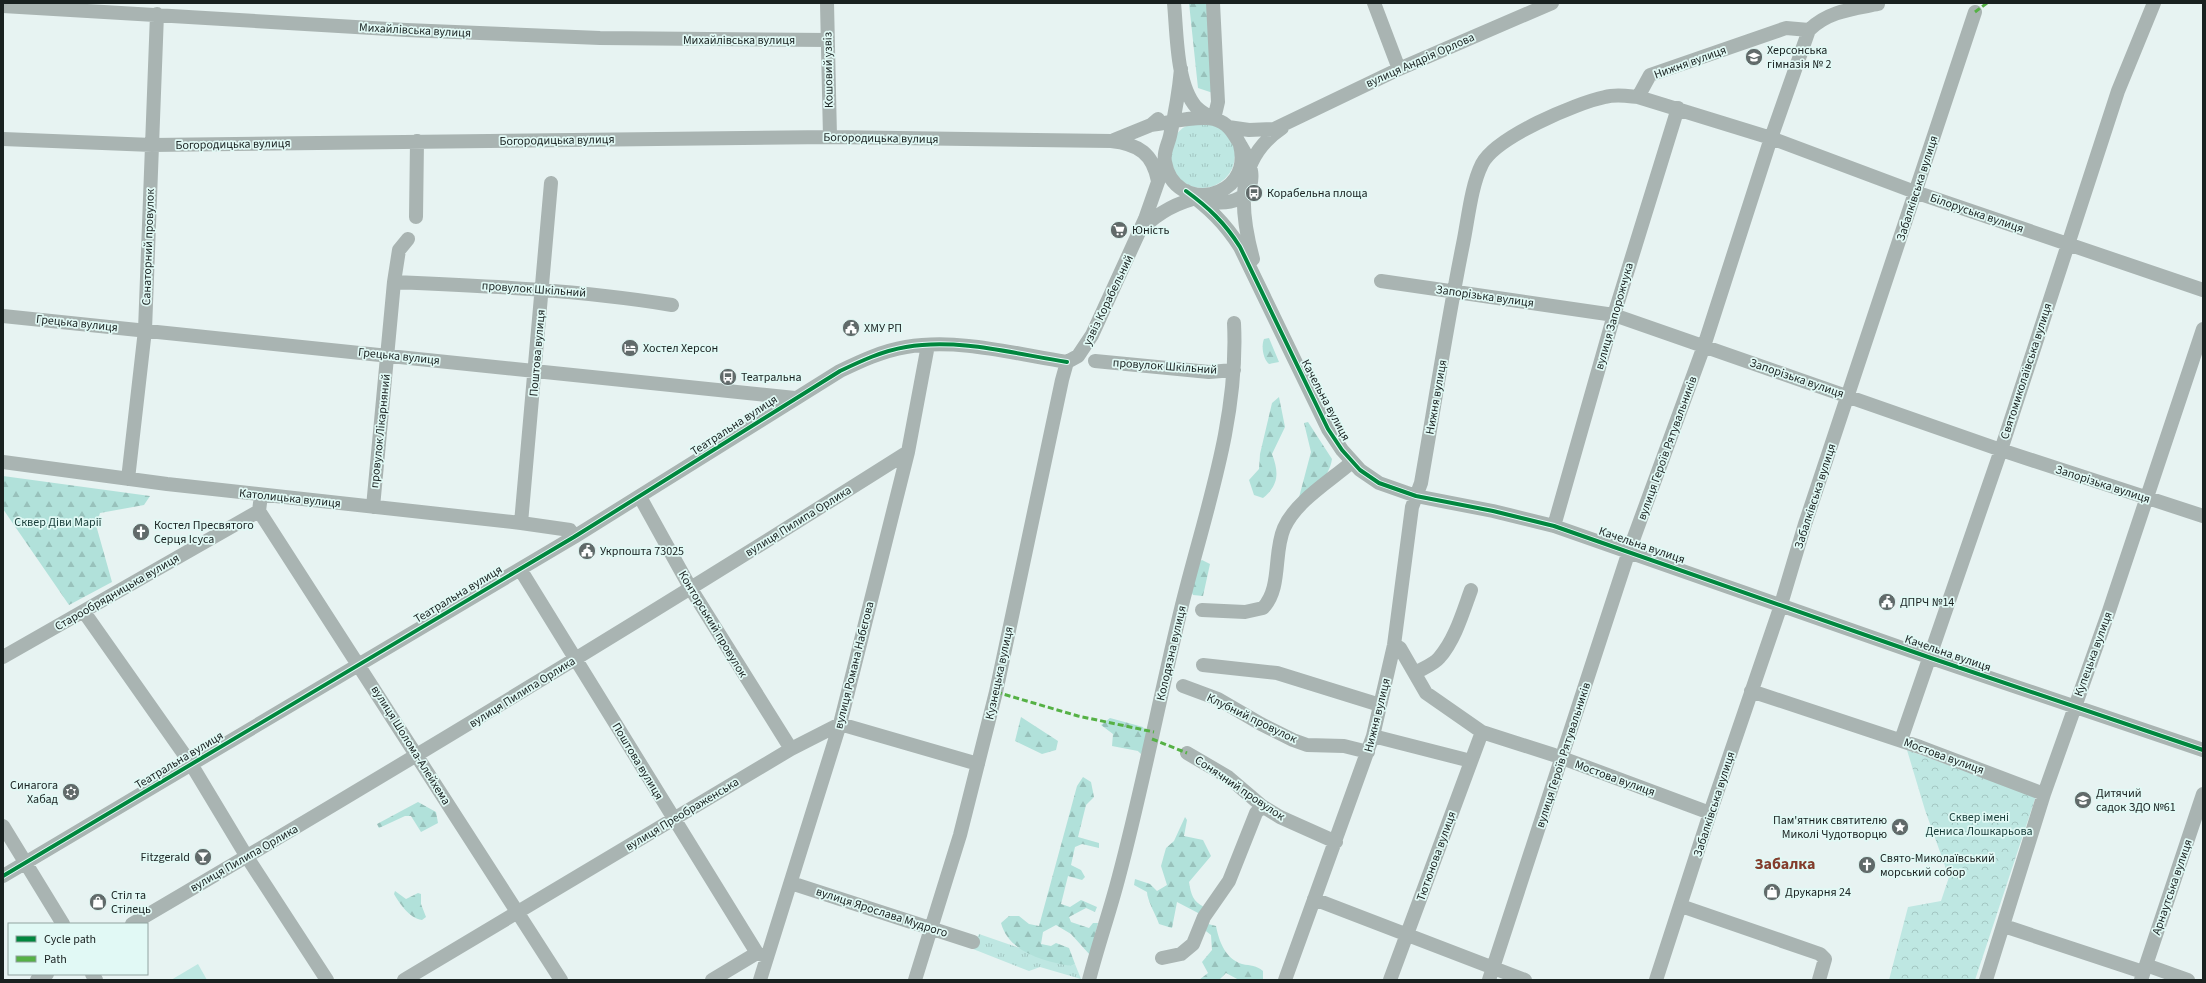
<svg xmlns="http://www.w3.org/2000/svg" width="2206" height="983" font-family="'Source Sans 3',sans-serif">
<defs>
<pattern id="grass-tufts" width="24" height="20" patternUnits="userSpaceOnUse"><rect width="24" height="20" fill="#bee7e2"/><path d="M3 7l-1-3M5 7V3M7 7l1-3M15 17l-1-3M17 17v-4M19 17l1-3" fill="none" stroke="#a3c6c2"/></pattern>
<pattern id="forest-firs" width="22" height="20" patternUnits="userSpaceOnUse"><rect width="22" height="20" fill="#b1e1da"/><path d="M5 1l3.5 6h-7zM16 11l3.5 6h-7z" fill="#98c1bb"/></pattern>
<pattern id="park-crowns" width="20" height="18" patternUnits="userSpaceOnUse"><rect width="20" height="18" fill="#bee7e2"/><path d="M2 6a3 3 0 1 1 6 0M12 15a3 3 0 1 1 6 0" fill="none" stroke="#a3c6c2"/></pattern>
</defs>
<rect width="100%" height="100%" fill="#e7f3f2"/>
<path fill="url(#grass-tufts)" d="M1169 155a33 33 0 1 1 66 0a33 33 0 1 1-66 0Z
M979 934 1071 966 1075 964 1081 979 1040 967 1029 971 973 949Z"/>
<path fill="url(#forest-firs)" d="M1189 3H1208L1213 93 1198 88Z
M1269 338 1279 362 1269 364C1263 359 1261 346 1264 339Z
M1279 397 1285 427 1272 454C1279 472 1279 485 1263 498L1254 495 1249 480 1259 469 1260 454 1272 403Z
M1308 422 1332 459C1329 479 1311 492 1297 505L1311 452 1304 423Z
M3 476 150 496 144 505 100 513 96 525 112 582 69 605 3 509Z
M1202 560 1210 564 1203 596 1193 595 1191 591 1198 562Z
M1021 717 1058 741 1056 750 1042 754 1015 741Z
M1110 718 1143 727 1149 738 1141 754 1138 751 1112 746 1113 734 1101 725Z
M1083 777 1091 782 1094 797 1086 805 1078 837 1099 843V848L1082 844 1075 847 1071 865 1081 870 1085 877 1082 880 1068 876 1061 904 1070 907 1081 900 1097 907 1095 912 1086 908 1069 917 1071 922 1089 928 1093 923H1098L1090 955 1071 934 1056 925 1043 932 1041 944 1051 946 1056 943 1069 948 1075 964 1071 966C1045 961 1009 953 1001 923L1009 916H1019L1029 924 1039 926 1077 786Z
M418 802 436 812 438 823 421 832 411 816H405L379 828 377 824Z
M1185 817 1187 820 1184 836 1203 840 1211 856 1189 882C1191 895 1193 901 1204 907L1200 914 1177 902 1172 928 1159 924C1156 915 1147 900 1147 892L1134 885 1135 879 1150 884 1157 891 1167 885 1161 866 1166 848 1174 841Z
M395 891 406 899 418 893 421 894V904L426 917 422 920C409 918 400 904 394 894Z
M1204 923 1216 926C1219 942 1226 959 1242 964 1251 966 1256 965 1263 971V980H1239L1226 973 1219 980H1199L1208 973 1202 962 1212 950 1211 935 1202 928Z"/>
<path fill="url(#park-crowns)" d="M1907 750 2036 796 1975 980H1889L1908 907 1941 901 1949 877 1925 810Z"/>
<path fill="#bee7e2" d="M198 964 207 980H171Z"/>
<g fill="none" stroke-linecap="round" stroke-linejoin="round">
<path stroke="#a9b4b2" stroke-width="14" d="M827 3 830 137
M1174 3C1177 33 1176 84 1196 107 1201 112 1208 116 1214 119
M1213 3 1218 102 1214 119
M1374 3 1399 69
M3 6 406 30 600 38 828 40
M1181 69C1179 91 1175 114 1170 136 1168 145 1163 152 1165 162 1174 215 1254 200 1240 145
M1638 97 1771 138 1915 192 2203 290
M1151 125C1168 123 1197 115 1214 119 1229 123 1234 134 1241 146 1265 184 1246 211 1202 200
M1228 127 1249 130 1274 129 1399 69 1552 3
M3 139 152 145 830 137 1111 141C1139 144 1153 154 1158 181
M1114 140 1151 125 1158 119
M1186 191C1208 207 1225 223 1240 247L1328 429 1342 450 1360 470 1379 483 1416 496 1493 511 1554 526 1931 658 2203 750
M416 217 417 141
M1143 228C1160 211 1178 202 1201 197
M1253 259C1240 211 1234 160 1282 128
M1381 281 1614 315 2001 450 2203 516
M394 282C488 286 580 290 672 305
M3 316 795 398
M1095 361 1209 372 1234 370
M1067 362 1078 356 1092 335 1145 219 1165 162
M3 462 167 484 521 523 570 530 574 537
M128 479 145 330 157 14
M640 497 691 589 791 749
M373 507 394 282 399 250 408 239
M259 511 561 980
M521 523 551 183
M1554 526 1614 315 1678 108
M520 569 757 953
M1202 610 1245 612 1263 608C1282 588 1273 553 1284 528 1296 501 1330 481 1352 462
M84 612 191 764 247 857 327 980
M1394 645 1400 648 1426 693 1482 732 1554 755 1710 813
M3 657 259 511 260 503
M1203 665 1277 673 1380 705
M1415 673C1423 668 1433 665 1439 658 1455 640 1463 612 1471 590
M1183 686 1218 699 1261 724 1293 740 1307 745 1344 746 1368 752
M1751 691 1920 747 2044 794
M1373 736 1471 761
M1901 740 2001 450 2118 91 2154 3
M1187 753 1228 777 1262 806 1280 817 1336 842
M3 826 63 924
M3 876 574 537 840 371C861 361 882 351 906 347 959 338 1015 354 1067 362
M791 883 973 942
M1314 899 1525 980
M1681 906 1820 954 1825 959 1819 980
M132 924C393 771 652 614 908 452
M2004 926 2143 972
M1162 958 1181 954 1193 944 1204 917 1229 881 1256 813 1262 806
M2146 965 2188 980
M92 974 96 980
M37 980 47 974
M404 980 791 749 840 724 978 764
M712 980 757 953 766 956
M760 980 840 724 908 452 928 345
M915 980 960 835 996 692 1062 380 1067 362
M1089 980C1098 945 1110 911 1119 876 1143 786 1160 695 1182 605 1205 512 1239 420 1234 323
M1285 980 1373 736 1394 645 1412 507 1421 483C1435 403 1447 323 1463 244 1468 220 1471 186 1482 164 1496 137 1576 103 1605 97 1616 94 1627 96 1638 97L1650 75 1786 28 1809 30
M1390 980 1482 732
M1489 980 1629 551 1704 346 1771 138 1809 30C1828 11 1853 9 1878 4
M1656 980 1710 813 1779 611 1805 524 1975 12
M1986 980 2044 794 2109 611 2203 329
M2141 980 2203 794"/>
<path stroke="#55b145" stroke-width="3" stroke-dasharray="6 3" stroke-linecap="butt" d="M1975 12 1987 3
M996 692 1078 716 1154 732
M1152 739 1187 753"/>
<defs>
<path id="cycleway" d="M1186 191C1208 207 1225 223 1240 247L1328 429 1342 450 1360 470 1379 483 1416 496 1493 511 1554 526 1931 658 2203 750
M3 876 574 537 840 371C861 361 882 351 906 347 959 338 1015 354 1067 362"/>
</defs>
<use href="#cycleway" stroke="#e1f9f5" stroke-width="6"/>
<use href="#cycleway" stroke="#00873e" stroke-width="4"/>
</g>
<defs>
<symbol id="school-disc" viewBox="-11 -11 22 22"><circle r="9.5" fill="#616a6a" stroke="#e1f9f5"/><path d="M0-5L7-2L0 1L-7-2ZM-4 1L0 2.5L4 1V4Q0 6-4 4Z" fill="#fff"/></symbol>
<symbol id="bus-disc" viewBox="-11 -11 22 22"><circle r="9.5" fill="#616a6a" stroke="#e1f9f5"/><path d="M-5-6H5V4H4V6H2V4H-2V6H-4V4H-5ZM-3.5-4V0h7V-4ZM-3.5 1.2v1.5H-2V1.2ZM2 1.2v1.5H3.5V1.2Z" fill="#fff"/></symbol>
<symbol id="supermarket-disc" viewBox="-11 -11 22 22"><circle r="9.5" fill="#616a6a" stroke="#e1f9f5"/><path d="M-6-5.5h2.5l.6 2H6L4.5 2H-2.5L-4.4-4H-6ZM-1.5 3.2a1.3 1.3 0 1 0 .1 0ZM3 3.2a1.3 1.3 0 1 0 .1 0Z" fill="#fff"/></symbol>
<symbol id="civic-disc" viewBox="-11 -11 22 22"><circle r="9.5" fill="#616a6a" stroke="#e1f9f5"/><path d="M-.6-6.5H3V-4.5H.6V-3L4-1V1h2V6H-6V1h2V-1L-.6-3ZM-1.2 2.5V6h2.4V2.5Z" fill="#fff"/></symbol>
<symbol id="hotel-disc" viewBox="-11 -11 22 22"><circle r="9.5" fill="#616a6a" stroke="#e1f9f5"/><path d="M-6-4.5h1.5V1H6V5H4.5V3h-9V5H-6ZM-4 0a1.8 1.8 0 1 1 3.6 0ZM.5 0V-2.5h3Q6-2.5 6 0Z" fill="#fff"/></symbol>
<symbol id="church-disc" viewBox="-11 -11 22 22"><circle r="9.5" fill="#616a6a" stroke="#e1f9f5"/><path d="M-1.2-6h2.4v3.5h3.3v2.4h-3.3V6h-2.4V-.1h-3.3v-2.4h3.3Z" fill="#fff"/></symbol>
<symbol id="synagogue-disc" viewBox="-11 -11 22 22"><circle r="9.5" fill="#616a6a" stroke="#e1f9f5"/><path d="M0-6.5L5.6 3.2H-5.6ZM0 6.5L5.6-3.2H-5.6Z" fill="#fff"/></symbol>
<symbol id="sight-disc" viewBox="-11 -11 22 22"><circle r="9.5" fill="#616a6a" stroke="#e1f9f5"/><path d="M0-6L1.8-2.2L6-1.7L2.9 1.2L3.7 5.4L0 3.3L-3.7 5.4L-2.9 1.2L-6-1.7L-1.8-2.2Z" fill="#fff"/></symbol>
<symbol id="bar-disc" viewBox="-11 -11 22 22"><circle r="9.5" fill="#616a6a" stroke="#e1f9f5"/><path d="M-6-5H6L.8 .8V4.5H3.5V6h-7V4.5H-.8V.8Z" fill="#fff"/></symbol>
<symbol id="shop-disc" viewBox="-11 -11 22 22"><circle r="9.5" fill="#616a6a" stroke="#e1f9f5"/><path d="M-5-2.5h2.3a2.7 3.5 0 0 1 5.4 0H5L5.5 6h-11ZM-1.5-2.5h3a1.5 2.3 0 0 0-3 0Z" fill="#fff"/></symbol>
</defs>
<g fill-rule="evenodd">
<use href="#school-disc" x="1744" y="47" width="20" height="20"/>
<use href="#bus-disc" x="1244" y="183" width="20" height="20"/>
<use href="#supermarket-disc" x="1109" y="220" width="20" height="20"/>
<use href="#civic-disc" x="841" y="318" width="20" height="20"/>
<use href="#hotel-disc" x="620" y="338" width="20" height="20"/>
<use href="#bus-disc" x="718" y="367" width="20" height="20"/>
<use href="#church-disc" x="131" y="522" width="20" height="20"/>
<use href="#civic-disc" x="577" y="541" width="20" height="20"/>
<use href="#civic-disc" x="1877" y="592" width="20" height="20"/>
<use href="#synagogue-disc" x="61" y="782" width="20" height="20"/>
<use href="#school-disc" x="2073" y="790" width="20" height="20"/>
<use href="#sight-disc" x="1890" y="817" width="20" height="20"/>
<use href="#bar-disc" x="193" y="847" width="20" height="20"/>
<use href="#church-disc" x="1857" y="855" width="20" height="20"/>
<use href="#shop-disc" x="1762" y="882" width="20" height="20"/>
<use href="#shop-disc" x="88" y="892" width="20" height="20"/>
</g>
<g text-anchor="middle" stroke-width="3.5" stroke-linejoin="round" paint-order="stroke">
<g font-size="12" fill="#192120" stroke="#e1f9f5">
<text transform="translate(415 30) rotate(3)" y="4">Михайлівська вулиця</text>
<text x="739" y="44">Михайлівська вулиця</text>
<text transform="translate(1420 60) rotate(-24)" y="4">вулиця Андрія Орлова</text>
<text transform="translate(1690 62) rotate(-20)" y="4">Нижня вулиця</text>
<text transform="translate(828 70) rotate(-91)" y="4">Кошовий узвіз</text>
<text transform="translate(881 138) rotate(1)" y="4">Богородицька вулиця</text>
<text transform="translate(557 140) rotate(-1)" y="4">Богородицька вулиця</text>
<text transform="translate(233 144) rotate(-1)" y="4">Богородицька вулиця</text>
<text transform="translate(1917 188) rotate(-72)" y="4">Забалківська вулиця</text>
<text transform="translate(1977 213) rotate(19)" y="4">Білоруська вулиця</text>
<text transform="translate(148 247) rotate(-88)" y="4">Санаторний провулок</text>
<text transform="translate(534 289) rotate(4)" y="4">провулок Шкільний</text>
<text transform="translate(1485 296) rotate(8)" y="4">Запорізька вулиця</text>
<text transform="translate(1108 300) rotate(-64)" y="4">узвіз Корабельний</text>
<text transform="translate(1614 316) rotate(-74)" y="4">вулиця Запорожчука</text>
<text transform="translate(77 323) rotate(6)" y="4">Грецька вулиця</text>
<text transform="translate(537 353) rotate(-85)" y="4">Поштова вулиця</text>
<text transform="translate(399 356) rotate(6)" y="4">Грецька вулиця</text>
<text transform="translate(1165 366) rotate(4)" y="4">провулок Шкільний</text>
<text transform="translate(2026 371) rotate(-72)" y="4">Святомиколаївська вулиця</text>
<text transform="translate(1797 378) rotate(19)" y="4">Запорізька вулиця</text>
<text transform="translate(1436 397) rotate(-80)" y="4">Нижня вулиця</text>
<text transform="translate(1326 400) rotate(62)" y="4">Качельна вулиця</text>
<text transform="translate(734 425) rotate(-33)" y="4">Театральна вулиця</text>
<text transform="translate(380 431) rotate(-84)" y="4">провулок Лікарняний</text>
<text transform="translate(1667 448) rotate(-70)" y="4">вулиця Героїв Рятувальників</text>
<text transform="translate(2103 484) rotate(18)" y="4">Запорізька вулиця</text>
<text transform="translate(1815 496) rotate(-72)" y="4">Забалківська вулиця</text>
<text transform="translate(290 498) rotate(6)" y="4">Католицька вулиця</text>
<text transform="translate(798 521) rotate(-32)" y="4">вулиця Пилипа Орлика</text>
<text transform="translate(1642 545) rotate(19)" y="4">Качельна вулиця</text>
<text transform="translate(117 592) rotate(-30)" y="4">Старообрядницька вулиця</text>
<text transform="translate(458 594) rotate(-31)" y="4">Театральна вулиця</text>
<text transform="translate(713 624) rotate(59)" y="4">Конторський провулок</text>
<text transform="translate(1171 653) rotate(-77)" y="4">Колодязна вулиця</text>
<text transform="translate(1948 653) rotate(19)" y="4">Качельна вулиця</text>
<text transform="translate(2093 654) rotate(-70)" y="4">Купецька вулиця</text>
<text transform="translate(854 665) rotate(-76)" y="4">вулиця Романа Набєгова</text>
<text transform="translate(999 673) rotate(-78)" y="4">Кузнецька вулиця</text>
<text transform="translate(522 692) rotate(-32)" y="4">вулиця Пилипа Орлика</text>
<text transform="translate(1377 715) rotate(-76)" y="4">Нижня вулиця</text>
<text transform="translate(1252 718) rotate(26)" y="4">Клубний провулок</text>
<text transform="translate(411 745) rotate(58)" y="4">вулиця Шолома-Алейхема</text>
<text transform="translate(1563 755) rotate(-72)" y="4">вулиця Героїв Рятувальників</text>
<text transform="translate(1944 756) rotate(20)" y="4">Мостова вулиця</text>
<text transform="translate(179 760) rotate(-31)" y="4">Театральна вулиця</text>
<text transform="translate(638 761) rotate(59)" y="4">Поштова вулиця</text>
<text transform="translate(1615 778) rotate(20)" y="4">Мостова вулиця</text>
<text transform="translate(1240 788) rotate(34)" y="4">Сонячний провулок</text>
<text transform="translate(1714 804) rotate(-72)" y="4">Забалківська вулиця</text>
<text transform="translate(682 814) rotate(-31)" y="4">вулиця Преображенська</text>
<text transform="translate(1436 856) rotate(-70)" y="4">Тютюнова вулиця</text>
<text transform="translate(244 858) rotate(-30)" y="4">вулиця Пилипа Орлика</text>
<text transform="translate(2172 887) rotate(-71)" y="4">Арнаутська вулиця</text>
<text transform="translate(882 912) rotate(18)" y="4">вулиця Ярослава Мудрого</text>
</g>
<g font-size="12" fill="#192120" stroke="#e1f9f5" text-anchor="start">
<text x="1767" y="54">Херсонська<tspan x="1767" dy="14">гімназія № 2</tspan></text>
<text x="1267" y="197">Корабельна площа</text>
<text x="1132" y="234">Юність</text>
<text x="864" y="332">ХМУ РП</text>
<text x="643" y="352">Хостел Херсон</text>
<text x="741" y="381">Театральна</text>
<text x="154" y="529">Костел Пресвятого<tspan x="154" dy="14">Серця Ісуса</tspan></text>
<text x="600" y="555">Укрпошта 73025</text>
<text x="1900" y="606">ДПРЧ №14</text>
<text x="58" y="789" text-anchor="end">Синагога<tspan x="58" dy="14">Хабад</tspan></text>
<text x="2096" y="797">Дитячий<tspan x="2096" dy="14">садок ЗДО №61</tspan></text>
<text x="1887" y="824" text-anchor="end">Пам'ятник святителю<tspan x="1887" dy="14">Миколі Чудотворцю</tspan></text>
<text x="190" y="861" text-anchor="end">Fitzgerald</text>
<text x="1880" y="862">Свято-Миколаївський<tspan x="1880" dy="14">морський собор</tspan></text>
<text x="1785" y="896">Друкарня 24</text>
<text x="111" y="899">Стіл та<tspan x="111" dy="14">Стілець</tspan></text>
</g>
<g font-size="12" fill="#183d39" stroke="#e1f9f5">
<text x="58" y="526">Сквер Діви Марії</text>
<text x="1979" y="821">Сквер імені<tspan x="1979" dy="14">Дениса Лошкарьова</tspan></text>
</g>
<g font-size="16" font-weight="bold" fill="#833d2c" stroke="#e1f9f5">
<text x="1785" y="869">Забалка</text>
</g>
</g>
<rect width="2206" height="983" fill="none" stroke="#192120" stroke-width="8"/>
<rect x="8" y="923" width="140" height="52" fill="#e1f9f5" stroke="#91a3a0"/>
<rect x="16" y="936" width="20" height="6" fill="#00873e" stroke="#91a3a0"/>
<text x="44" y="943" font-size="12" fill="#192120">Cycle path</text>
<rect x="16" y="956" width="20" height="6" fill="#55b145" stroke="#91a3a0"/>
<text x="44" y="963" font-size="12" fill="#192120">Path</text>
</svg>
